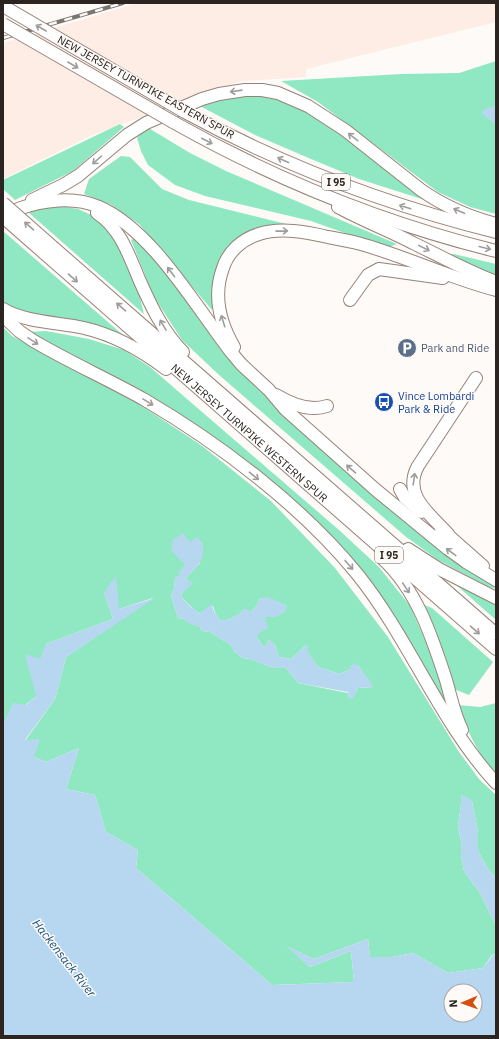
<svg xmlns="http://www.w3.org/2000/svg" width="499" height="1039" font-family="'IBM Plex Sans',sans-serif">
<rect width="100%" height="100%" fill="#fefaf8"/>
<path fill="#feede4" d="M138 3H496V22L306 69V77L241 81 92 135 3 179V43Z"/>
<path fill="#8fe8c1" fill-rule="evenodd" d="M496 61V214L470 207 438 192 318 102 281 81 401 74 459 73Z
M251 94 279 98 312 113 347 137 428 201 359 179 304 156 255 135 200 106 220 98Z
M120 124 124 127 73 171 15 200 3 189V180Z
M147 127 190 153 226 171 397 244 387 248 311 221 205 196 175 185 148 165 141 151 137 138Z
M121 156 130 157 162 189 189 200 302 228 245 236 216 272 212 310 139 224 110 204 84 194 89 179Z
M62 206 78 209 96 217 110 229 137 285 144 314 28 212 42 207Z
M3 231 131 342 14 311 3 302Z
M135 238 162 267 235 363 496 585V589L487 586 438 560 405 536 218 374 182 340 154 297 131 240Z
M454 254 496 264V277L447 255Z
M3 327 12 336 125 395 201 445 271 501 335 568 388 637 459 752 479 779 496 795V879L487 867 478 851V832L472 801 461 795V804L458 826 461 841V856L464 871 480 893 496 926V954L492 955 483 968 448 973 413 953 392 957H370L368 939 314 959 288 947 310 967 351 951 354 982 272 985 136 868 138 850 106 832 95 795 66 789 79 748 46 762 34 757 25 741 55 699 66 657 153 598 119 609 104 592 113 619 46 644 36 696 3 724ZM180 558 200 563 185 579 192 583 182 593 181 597 199 614 213 606 216 615 221 621 230 619 241 613 251 612 256 607 260 598 286 605 265 617 266 624 256 636 264 648 269 640 275 645 279 657 291 659 305 646H308L306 650 318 667 340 674 358 665 373 687 358 688 353 698H349L348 693 298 683 286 668H273L251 659 242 658 234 651 231 645 210 632 202 631 200 627 184 619 178 618 171 596 174 589 175 578 179 576 186 565Z
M46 331 89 339 124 350 150 367 339 530 379 567 410 606 426 642 439 678 449 701 447 709 387 611 267 481 27 332Z
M446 576 496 601V620Z
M422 604 432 608 493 662 469 695 456 690 450 678Z
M496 703V775C478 755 467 730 458 705L480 707Z"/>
<path fill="#b7d7f1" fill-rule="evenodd" d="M495 106 496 107V124L484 116 482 112 487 108Z
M183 533 190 542 197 537 203 543C204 563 198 565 185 579L188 581H192L193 583 182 593 181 597 192 608 195 609 196 611 199 614 211 604 216 615 221 621 230 619 241 613V610L246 609 251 612 256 607 260 598 268 597 286 605V611L276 617H265L268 627 256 636 264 648 269 640 275 645 279 657 291 659 305 646 308 645 307 650 318 667 340 674 350 669 351 665 354 663 358 665 374 687 358 688 353 699 349 698 348 692 298 683 286 668H273L251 659 242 658 234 651 231 645 210 632 201 631 200 627 188 623 184 619 178 618 171 596 174 589 175 578 179 576V572L185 565 171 550 173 540Z
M116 576 119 609 155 598 66 657 55 699 25 740 40 739 34 757 46 762 79 748 66 789 95 795 106 832 138 850 136 868 272 985 354 982 351 951 310 967 286 946 314 959 368 939 370 957H392L413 953 448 973 483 968 493 955 496 954V1036H3V724L13 703 26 705 36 696 25 654 40 659 46 644 113 619 104 592ZM451 991H475V1015H451Z
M461 795 467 797 472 801 478 832V851L487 867 496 879V926L480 893 464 871 461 856V841L458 826 461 804Z"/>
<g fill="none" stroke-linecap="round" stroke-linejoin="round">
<defs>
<g id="highway">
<path d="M183 111C282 165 387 205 496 232"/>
<path d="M173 122C274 179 383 223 496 251"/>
<path d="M32 200 63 185 78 176 127 135 146 123 202 99 219 94 245 90H262L278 93 308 106 345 130 421 190C444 206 469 217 496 224"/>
<path d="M338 207C362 220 388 230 413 243 440 256 467 271 496 282"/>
<path d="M18 209C43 200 74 196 99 207 152 230 196 307 231 352L241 364 269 390 285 409 376 490 448 549 466 562 496 580"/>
<path d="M97 213C120 228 129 255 139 279 150 304 163 332 183 352"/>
<path d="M54 248 496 634"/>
<path id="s1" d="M44 253 496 649"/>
<path d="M350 300 368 275 379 269 443 278"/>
<path d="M3 309C27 323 58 322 84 328 115 335 141 350 166 369"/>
<path d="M3 316 19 331 32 340C69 362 108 379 145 400 220 444 303 507 358 575 410 640 439 721 496 783"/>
<path d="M234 347C220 323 213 295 223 268 228 252 242 239 259 234 281 227 306 232 328 237 339 239 350 241 361 244 407 257 450 278 496 290"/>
<path d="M276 395C291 404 310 412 327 406"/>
<path d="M400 489 405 498 421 512"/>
<path d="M441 529 483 566"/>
<path d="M448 534C430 514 402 495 418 466L476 378"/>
<path d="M408 549 439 569 496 598"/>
<path d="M382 558C417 590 432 637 446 680 451 697 454 714 462 730"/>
</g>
</defs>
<use href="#highway" stroke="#958379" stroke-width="14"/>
<use href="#highway" stroke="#fff" stroke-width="12"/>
<defs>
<path id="rail" d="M3 38 123 3"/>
</defs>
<use href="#rail" stroke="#7b7572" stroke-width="4"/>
<use href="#rail" stroke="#fefaf8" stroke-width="2.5" stroke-dasharray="8" stroke-linecap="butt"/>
<defs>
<path id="highway-bridge" d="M3 6 183 111
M3 24 173 122
M3 203 54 248
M3 217 44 253"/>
</defs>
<use href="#highway-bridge" stroke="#958379" stroke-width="14" stroke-linecap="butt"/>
<use href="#highway-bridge" stroke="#fff" stroke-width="12"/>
</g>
<defs><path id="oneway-shaft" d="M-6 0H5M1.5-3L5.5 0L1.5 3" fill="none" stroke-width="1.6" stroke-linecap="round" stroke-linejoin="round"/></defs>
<g stroke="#a09c9b">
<use href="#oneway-shaft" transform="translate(41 28) rotate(-150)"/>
<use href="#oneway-shaft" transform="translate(73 65) rotate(30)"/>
<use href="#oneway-shaft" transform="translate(236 91) rotate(172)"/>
<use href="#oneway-shaft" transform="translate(353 137) rotate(-142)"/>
<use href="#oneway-shaft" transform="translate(207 141) rotate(27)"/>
<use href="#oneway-shaft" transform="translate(97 160) rotate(138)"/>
<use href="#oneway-shaft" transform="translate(283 160) rotate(-156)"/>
<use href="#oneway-shaft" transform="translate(405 207) rotate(-162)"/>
<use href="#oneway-shaft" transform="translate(459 211) rotate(-157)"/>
<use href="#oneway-shaft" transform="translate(29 226) rotate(-139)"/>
<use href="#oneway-shaft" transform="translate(282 231) rotate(-1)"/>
<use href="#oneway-shaft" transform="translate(424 248) rotate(26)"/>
<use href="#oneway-shaft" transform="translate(485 248) rotate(14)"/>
<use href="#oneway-shaft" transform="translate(171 272) rotate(-127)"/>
<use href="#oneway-shaft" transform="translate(73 278) rotate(41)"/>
<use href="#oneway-shaft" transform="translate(121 307) rotate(-139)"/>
<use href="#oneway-shaft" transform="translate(223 321) rotate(-107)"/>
<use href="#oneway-shaft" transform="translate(163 325) rotate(-120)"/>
<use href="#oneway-shaft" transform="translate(33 341) rotate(32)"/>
<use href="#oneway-shaft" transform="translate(148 402) rotate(31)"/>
<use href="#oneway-shaft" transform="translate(351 469) rotate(-139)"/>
<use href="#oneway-shaft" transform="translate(254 476) rotate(39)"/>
<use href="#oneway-shaft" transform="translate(414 479) rotate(-82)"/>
<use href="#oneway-shaft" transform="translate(451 552) rotate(-143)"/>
<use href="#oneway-shaft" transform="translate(349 565) rotate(49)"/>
<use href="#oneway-shaft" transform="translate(406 588) rotate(56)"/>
<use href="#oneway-shaft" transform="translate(475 630) rotate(41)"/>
</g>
<defs>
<symbol id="parking-disc" viewBox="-11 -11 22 22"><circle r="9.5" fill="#5c6f8a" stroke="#fefaf8"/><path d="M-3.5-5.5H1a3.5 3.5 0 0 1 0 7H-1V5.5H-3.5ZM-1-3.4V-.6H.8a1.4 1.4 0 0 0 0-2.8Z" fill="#fff"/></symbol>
<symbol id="bus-disc" viewBox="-11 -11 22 22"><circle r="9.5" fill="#1a4fb4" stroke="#fefaf8"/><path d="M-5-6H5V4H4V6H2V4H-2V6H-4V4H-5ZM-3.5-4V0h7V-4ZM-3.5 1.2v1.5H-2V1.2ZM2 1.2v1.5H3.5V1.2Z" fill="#fff"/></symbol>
</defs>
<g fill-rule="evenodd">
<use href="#parking-disc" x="396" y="337" width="22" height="22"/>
<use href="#bus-disc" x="373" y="391" width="22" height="22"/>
</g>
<g text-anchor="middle" stroke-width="3" stroke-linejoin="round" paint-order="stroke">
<g fill="#fefaf8" stroke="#6a6461" stroke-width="1">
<rect x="322" y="174" width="28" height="16" rx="3"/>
<rect x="375" y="547" width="28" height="16" rx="3"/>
</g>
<g font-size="10" font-weight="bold" fill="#2b2420">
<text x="336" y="186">I 95</text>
<text x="389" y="559">I 95</text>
</g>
<g font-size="11" fill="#2b2420" stroke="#fefaf8">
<text transform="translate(146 87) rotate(29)" y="4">NEW JERSEY TURNPIKE EASTERN SPUR</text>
<text dy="4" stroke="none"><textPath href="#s1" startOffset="273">NEW JERSEY TURNPIKE WESTERN SPUR</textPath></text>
</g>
<g font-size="11" fill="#4e5e75" stroke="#fefaf8" text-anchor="start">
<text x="421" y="352">Park and Ride</text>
</g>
<g font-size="11" fill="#164399" stroke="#fefaf8" text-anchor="start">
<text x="398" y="400">Vince Lombardi<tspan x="398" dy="13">Park &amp; Ride</tspan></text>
</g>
<g font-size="12" font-style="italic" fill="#17537e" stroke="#fefaf8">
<text transform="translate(64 958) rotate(52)" y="4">Hackensack River</text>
</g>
</g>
<rect width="499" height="1039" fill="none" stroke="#2b2420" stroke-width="8"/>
<g transform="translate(463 1003) rotate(268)"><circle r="19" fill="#fefaf8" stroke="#aaa4a2"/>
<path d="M0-3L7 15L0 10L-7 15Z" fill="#d44f0f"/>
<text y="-6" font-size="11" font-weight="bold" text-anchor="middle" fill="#2b2420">N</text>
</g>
</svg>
